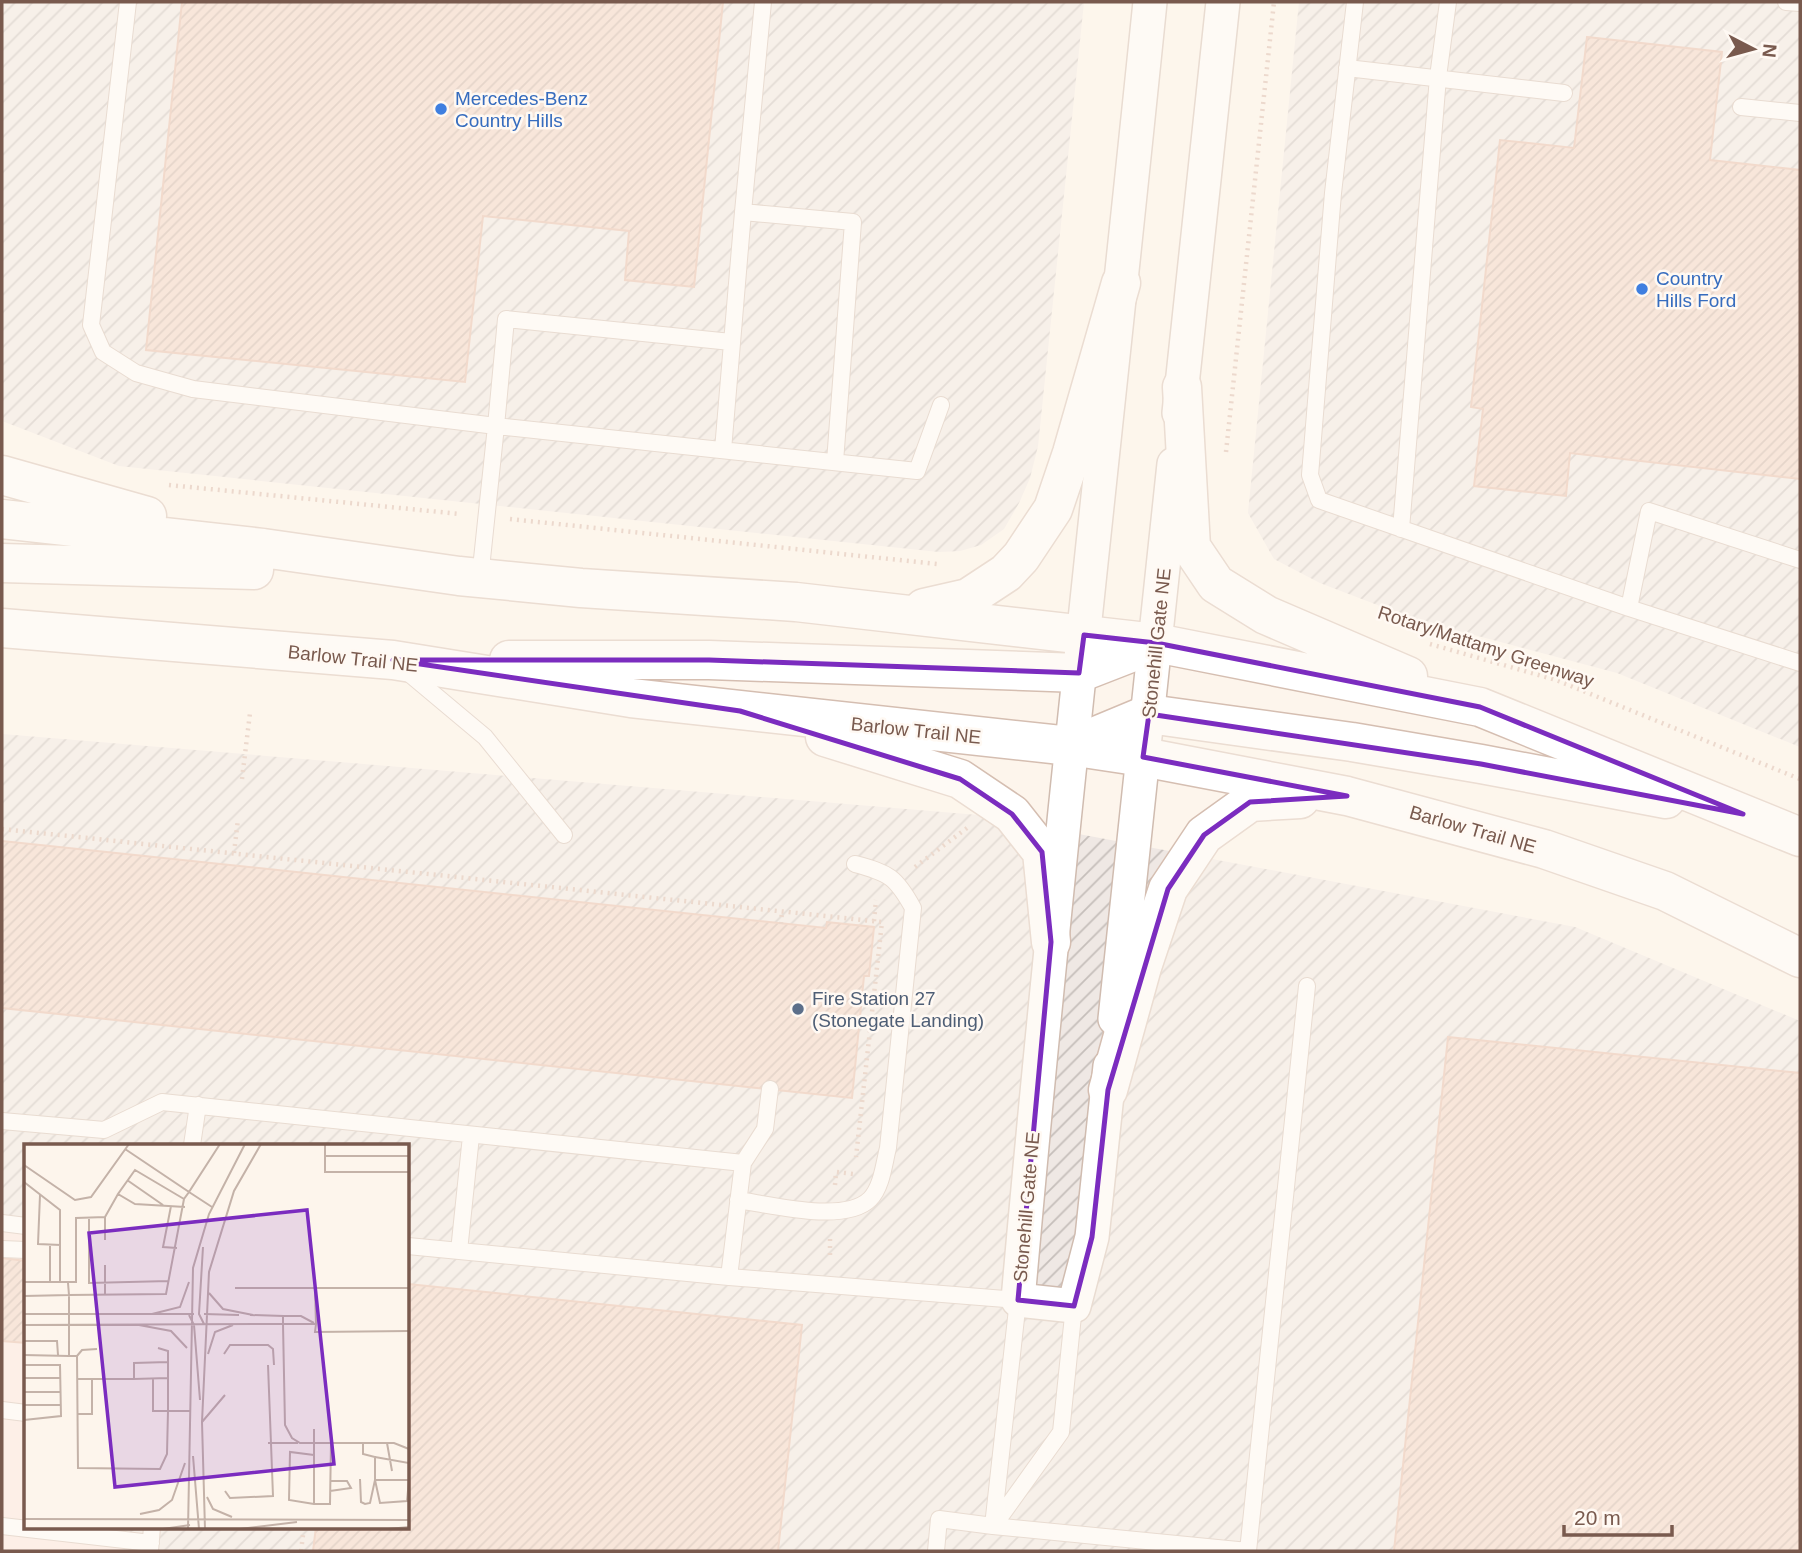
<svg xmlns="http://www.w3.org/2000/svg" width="1802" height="1553" font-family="Arial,sans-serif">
<defs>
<pattern id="industrial-furrows" width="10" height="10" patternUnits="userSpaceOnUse" patternTransform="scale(1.75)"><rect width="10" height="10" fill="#efe8e4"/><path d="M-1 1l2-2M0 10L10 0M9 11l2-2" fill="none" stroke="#c6bfbb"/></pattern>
<pattern id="building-hatch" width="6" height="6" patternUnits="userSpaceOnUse" patternTransform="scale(1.75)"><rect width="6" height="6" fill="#f2d3c4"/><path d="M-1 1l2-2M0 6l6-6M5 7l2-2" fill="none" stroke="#c9aea1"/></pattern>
</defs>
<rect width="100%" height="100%" fill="#fdf5ec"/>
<path fill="#fce7e0" d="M2 1216 26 1218V1527H126L123 1551H2Z"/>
<path fill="url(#industrial-furrows)" d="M2 2H1084L1038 446 1030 478 1019 503 1004 529 981 545 960 551 939 552 119 466 2 421Z
M1299 2H1800V747L1617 673 1414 619 1320 583 1274 559 1248 513Z
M2 734 978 815 1575 927 1800 1021V1551H123L126 1527H408V1145H26V1218L2 1216Z"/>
<path fill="url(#building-hatch)" stroke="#e5b8a4" stroke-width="2" d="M182 2H723L694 287 625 280 629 231 483 216 465 382 146 350Z
M1587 37 1722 52 1710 160 1800 170V479L1570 453 1566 496 1474 486 1483 409 1471 407 1500 140 1574 148Z
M2 841 826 928 827 922 874 927 869 976H864L852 1098 2 1008Z
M1448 1037 1800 1073V1551H1394Z
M2 1258 26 1261V1343L2 1341Z
M408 1284 802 1325 778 1551H313L316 1527H408Z"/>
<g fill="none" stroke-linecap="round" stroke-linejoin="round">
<defs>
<path id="lane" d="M128 2 91 325 103 352 136 373 193 389 496 426 480 578
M1355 2 1333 193 1310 475 1319 500 1629 608 1800 663
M1786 2 1800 3
M1347 68 1564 93
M1741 107 1800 113
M743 212 763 2
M731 342 506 319 496 426 917 471 941 405
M723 450 743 212 853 222 835 462
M1401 529 1438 77 1448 2
M1629 608 1649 511 1800 560
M405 670 485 737 564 835
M2 1121 104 1130 162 1102 743 1163
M192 1145 198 1105
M738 1200C771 1205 845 1224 870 1199 882 1187 884 1163 888 1148L913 908C896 877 889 873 855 864
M2 1223 26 1226
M408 1246 729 1277 1018 1300 993 1526 939 1519 936 1551
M2 1249 26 1250
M459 1251 471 1136
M729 1277 743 1163 765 1129 770 1089
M2 1410 26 1413
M995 1524 1061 1432 1074 1306
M2 1526 151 1543
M993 1526 1248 1551
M150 1551 152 1527
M1248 1551 1307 986"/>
<path id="street" d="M1179 413 1223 2
M1115 1019 1174 464
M1110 1066 1092 1237 1074 1306 1018 1300C1056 866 1106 434 1150 2"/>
<path id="secondary" d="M1182 387 1191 547 1216 584 1266 615 1408 676
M2 475 147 516
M2 519 263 548 459 576 581 588 796 602 1156 643 1480 707 1800 837
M2 563 254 570
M924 608 968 598 1006 573 1021 557 1053 509 1072 453 1121 283
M2 628 393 660 631 698 1070 746 1143 757 1347 796 1544 849 1665 891 1800 958
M509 660H709L1079 673 1151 645
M825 737 960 779 1012 814 1042 852 1051 942
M1072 746 1149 714 1352 742 1481 764 1666 799
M1108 1090 1142 967 1168 889 1204 835 1250 802 1300 799"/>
</defs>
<use href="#lane" stroke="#d0bcb0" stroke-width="18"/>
<use href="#street" stroke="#d0bcb0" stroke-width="36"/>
<use href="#secondary" stroke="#d5beb1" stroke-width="41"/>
<path stroke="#d8b6a6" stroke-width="4.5" stroke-dasharray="2 5" stroke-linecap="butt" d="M1226 452 1274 2
M169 485 460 514
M510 519 937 564
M1430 644 1556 680 1800 779
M242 779 250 713
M2 829 882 922 856 1157
M234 853 238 819
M915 867 967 828
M874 921 876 900
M781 924 782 911
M835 1185 836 1172 854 1174 855 1172
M830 1255V1237
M301 1551 304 1527"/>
<use href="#lane" stroke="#fff" stroke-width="16"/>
<use href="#street" stroke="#fff" stroke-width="33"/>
<use href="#secondary" stroke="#fff" stroke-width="38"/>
</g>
<path d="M0 0H1802V1553H0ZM1084 635 1156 643 1480 707 1743 814 1481 764 1149 714 1143 757 1347 796 1250 802 1204 835 1168 889 1108 1090 1092 1237 1074 1306 1018 1300 1051 942 1042 852 1012 814 960 779 740 711 393 660H709L1079 673Z" fill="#fdf5ec" fill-opacity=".55" fill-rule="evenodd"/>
<path fill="none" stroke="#7b2cbf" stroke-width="5" stroke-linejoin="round" d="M1084 635 1156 643 1480 707 1743 814 1481 764 1149 714 1143 757 1347 796 1250 802 1204 835 1168 889 1108 1090 1092 1237 1074 1306 1018 1300 1051 942 1042 852 1012 814 960 779 740 711 393 660H709L1079 673Z"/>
<g fill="#3f7fe0" stroke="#fff9f3" stroke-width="2.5">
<circle cx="441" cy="109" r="7"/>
<circle cx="1642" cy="289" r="7"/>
</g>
<circle fill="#5c6f8a" stroke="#fff9f3" stroke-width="2.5" cx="798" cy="1009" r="7"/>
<g text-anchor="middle" stroke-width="5" stroke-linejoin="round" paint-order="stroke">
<g font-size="19" fill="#366cbe" stroke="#fff9f3" text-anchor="start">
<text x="455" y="105">Mercedes-Benz<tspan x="455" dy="22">Country Hills</tspan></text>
<text x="1656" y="285">Country<tspan x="1656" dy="22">Hills Ford</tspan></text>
</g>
<g font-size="19" fill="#795a4e" stroke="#fff9f3">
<text transform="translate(1156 643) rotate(-84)" y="7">Stonehill Gate NE</text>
<text transform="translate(1486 646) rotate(18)" y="7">Rotary/Mattamy Greenway</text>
<text transform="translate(353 658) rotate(6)" y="7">Barlow Trail NE</text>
<text transform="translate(916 730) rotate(6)" y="7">Barlow Trail NE</text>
<text transform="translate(1473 829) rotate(16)" y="7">Barlow Trail NE</text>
<text transform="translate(1026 1207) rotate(-85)" y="7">Stonehill Gate NE</text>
</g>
<g font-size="19" fill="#4e5e75" stroke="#fff9f3" text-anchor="start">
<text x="812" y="1005">Fire Station 27<tspan x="812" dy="22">(Stonegate Landing)</tspan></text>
</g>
</g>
<g transform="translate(24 1144)">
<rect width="385" height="385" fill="#fdf5ec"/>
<path fill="none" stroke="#c4b2a8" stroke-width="2" d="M301 0V28H385M101 5 165 48 160 55 142 150 45 151V212H53L54 324 136 325 143 310 144 267H166M301 12H385M0 21 51 56 67 53 105 0M103 36 139 61M0 38 36 66V139M16 51 14 100 37 101M160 55 111 26 94 50 111 60 161 63M147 62 139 103 153 104M188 63 165 48 196 0M81 73 94 50M65 74V139L145 137M179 103 175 170 180 180M0 138H52V74L81 73V96M26 139V101M211 144H291M185 149 199 165 229 171M0 152 45 151 44 139M81 152V121M0 170H170M128 170 156 163 165 138M180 170 215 171M165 171 170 181 176 256M259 172H277L290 179M292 180 291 144H385M0 181 259 180V172L226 171M115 181 147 187 163 204M385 187 291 188 292 180H259L261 281 268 294 276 299H370L385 305M0 197H33L34 211M184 210 191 188 209 181M200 210 206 201H244L249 205 250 221M0 211 45 212M53 212 58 206 73 205M0 221H36L37 272 0 276M0 234H37M144 234 110 235V219L144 218M53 235H110M129 235V267H144V207L134 204M0 248H37M0 261H37M53 270H68V235M178 278 201 251M290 285V360H306L307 299M244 299H274M339 299V310L351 313V336H385V319L351 313M363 299 368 327M169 312 175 385M336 335 337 358 341 360 346 359 351 336M351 336 356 359 383 357 385 336M201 347 206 354 249 352 244 221M306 347 327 344 323 337H306M183 353 189 365 208 373M290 360 265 356 266 308 290 311M116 370 135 366 148 356 161 319M0 375 385 376M139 385 166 381M164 385 169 124 185 70 221 0M181 385 178 278 185 128 210 47 237 0M216 385 273 378M364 385 385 383"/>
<path fill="#7b2cbf" fill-opacity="0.15" stroke="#7b2cbf" stroke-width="3.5" d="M283 66 310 320 91 343 65 89Z"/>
<rect width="385" height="385" fill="none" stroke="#795a4e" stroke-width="3.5"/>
</g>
<rect width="1802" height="1553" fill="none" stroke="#795a4e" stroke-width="7"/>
<g transform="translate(1753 49) rotate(96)" stroke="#fff9f3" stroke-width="5" paint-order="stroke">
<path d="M0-5L12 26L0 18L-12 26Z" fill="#795a4e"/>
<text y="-10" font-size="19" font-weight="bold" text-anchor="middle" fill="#795a4e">N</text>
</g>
<path d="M1564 1525v10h108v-10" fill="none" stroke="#795a4e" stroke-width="3.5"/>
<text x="1574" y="1525" font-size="21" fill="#795a4e" stroke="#fff9f3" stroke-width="5" paint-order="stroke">20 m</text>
</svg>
